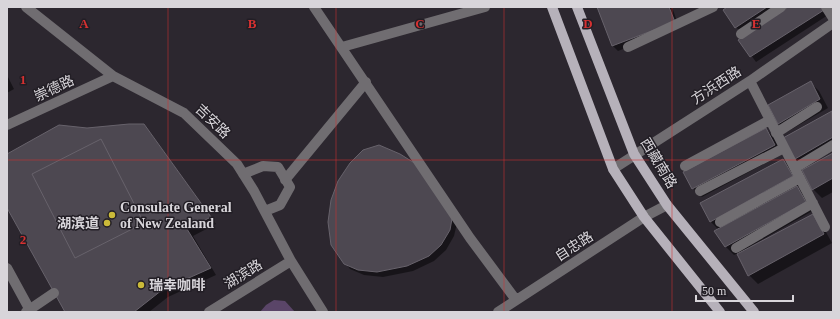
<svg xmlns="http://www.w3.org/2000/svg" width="840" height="319" font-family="'Times New Roman','Noto Sans SC',serif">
<rect width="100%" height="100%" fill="#2c272f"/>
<path fill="#5a4568" d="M274 300 285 301 295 312H260L266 305Z"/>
<path fill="#0007" d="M598 7H672L679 27 618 51 613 46Z
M729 7H780L741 32 736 27Z
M790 7H823L828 15 756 62 740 40Z
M7 75 14 89 7 93Z
M810 82 819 91 828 108 787 132 779 124 770 106Z
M832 112 833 151 804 167 795 159 784 139Z
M143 125 150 132 216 224 193 236 216 275 168 297 149 312H66L7 206V155Z
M766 129 774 138 783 154 702 197 693 188Z
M833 154V192L822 198 813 189Z
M783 160 792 169 801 185 797 187 806 196 814 210 751 246 752 248 821 223 832 243 758 284 749 275 738 253 734 255 726 247 719 230 710 221Z
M458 219 454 236 446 250 434 261 413 271 383 277 364 275 350 269 332 245Z"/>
<path fill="#4d4851" stroke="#67626b" d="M597 7H669L675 22 612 46Z
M727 7H767L735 28 723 10Z
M788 7H822L824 10 750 57 738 40Z
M811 81 820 99 778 124 768 105Z
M832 111 833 137 795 159 783 138Z
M129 124H144L211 217 187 229 211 268 162 290 134 312H65L7 208V154L59 125 87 128Z
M766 128 775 145 692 189 683 172Z
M101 139 144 223 75 258 32 174Z
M379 145 400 154 424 169 453 213 450 230 441 245 429 256 407 266 377 272 358 270 344 264 331 245 328 222 331 200 338 181 350 163 363 150Z
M833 153V178L812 190 802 170Z
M783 159 793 176 710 222 700 203Z
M797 186 806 202 725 247 714 231Z
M813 214 824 234 748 276 737 254Z"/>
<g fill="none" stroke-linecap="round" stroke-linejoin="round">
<path stroke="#706d71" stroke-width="10" d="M26 7 113 76 184 113 237 164 254 191 291 261 323 312
M314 7 470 238 516 300
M826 7 833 18
M741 34 781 7
M342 47 485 7
M628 47 713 7
M750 81 825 227
M7 125 113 76
M776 133 817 107
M685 166 770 120
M795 168 833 145
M613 169 750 81 833 23
M243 174 263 166 278 167 290 187 280 205 265 211
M285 180 366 82
M700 191 784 148
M720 222 800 178
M736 248 813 203
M7 268 31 312
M209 312 291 261
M498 312 644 217 667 205"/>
<path stroke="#b6b1ba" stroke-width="10" d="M552 7 613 169 644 217 720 312
M577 7 634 154 667 205 754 312"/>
<path stroke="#706d71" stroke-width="10" d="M26 312 54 293"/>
</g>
<path fill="none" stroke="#d63131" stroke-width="1" stroke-opacity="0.55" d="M168 7V312M336 7V312M504 7V312M672 7V312M7 160H833"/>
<g fill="#cbba39" stroke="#221e25" stroke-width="1.5">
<circle cx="112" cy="215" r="4"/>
<circle cx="107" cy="223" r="4"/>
<circle cx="141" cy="285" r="4"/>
</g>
<g text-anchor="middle" stroke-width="3" stroke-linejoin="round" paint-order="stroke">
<g font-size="14" fill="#d8d5da" stroke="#221e25">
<text transform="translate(716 85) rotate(-33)" y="5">方浜西路</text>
<text transform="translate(54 88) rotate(-25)" y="5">崇德路</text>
<text transform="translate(213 121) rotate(44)" y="5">吉安路</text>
<text transform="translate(659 163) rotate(59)" y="5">西藏南路</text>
<text transform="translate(574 246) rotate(-33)" y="5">自忠路</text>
<text transform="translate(243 274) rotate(-32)" y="5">湖滨路</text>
</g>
<g font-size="14" font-weight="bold" fill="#d8d5da" stroke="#221e25" text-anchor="start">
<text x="120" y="212">Consulate General<tspan x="120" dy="16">of New Zealand</tspan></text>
<text x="99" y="228" text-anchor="end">湖滨道</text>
<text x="149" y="290">瑞幸咖啡</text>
</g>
</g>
<g font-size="13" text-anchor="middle" font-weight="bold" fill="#d63131" stroke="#221e25" stroke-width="3" stroke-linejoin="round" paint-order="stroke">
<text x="84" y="28">A</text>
<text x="252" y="28">B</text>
<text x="420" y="28">C</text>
<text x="588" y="28">D</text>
<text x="756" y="28">E</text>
<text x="23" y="84">1</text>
<text x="23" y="244">2</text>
</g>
<rect width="840" height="319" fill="none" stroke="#d8d5da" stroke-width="16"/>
<path d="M696 295v6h97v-6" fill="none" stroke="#d8d5da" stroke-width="2"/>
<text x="702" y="295" font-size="12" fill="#d8d5da" stroke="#221e25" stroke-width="3" paint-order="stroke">50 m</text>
</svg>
